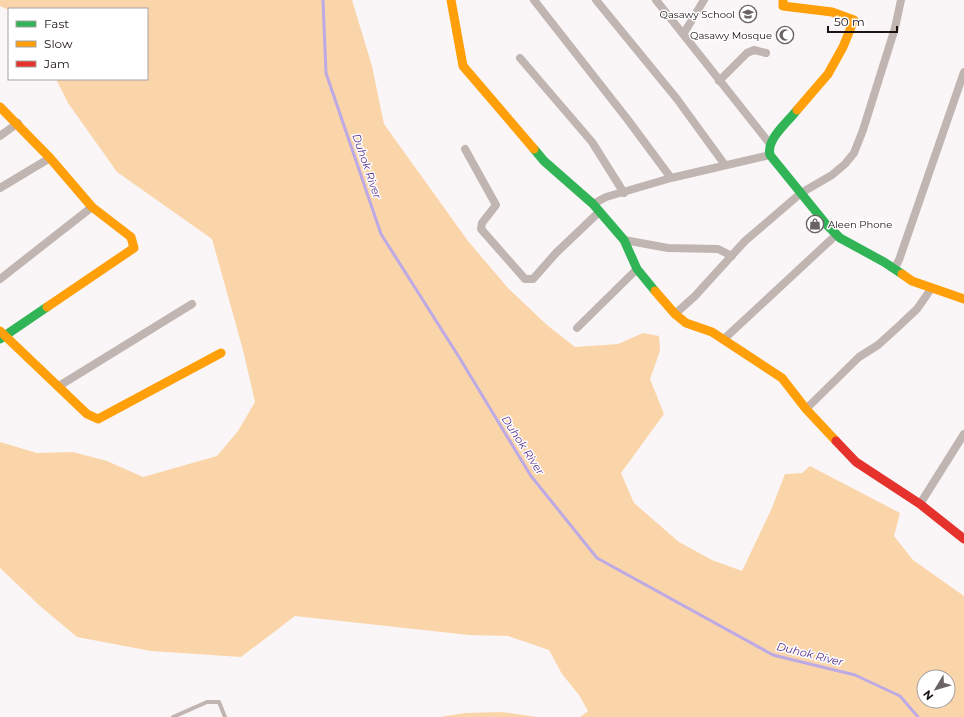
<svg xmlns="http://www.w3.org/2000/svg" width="964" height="717" font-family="Montserrat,sans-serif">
<rect width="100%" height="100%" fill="#faf6f7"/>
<path fill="#fbd5aa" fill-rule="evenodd" d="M0 0H352L372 66 384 124 468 241 508 288 547 325 575 347 618 344 643 333 659 336 660 351 650 379 664 414 621 473 634 503 679 542 712 560 742 571 771 510 785 474 802 473 810 466 900 513 894 536 913 560 964 596V717H580L588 711 579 695 562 674 549 650 508 636 469 635 295 616 241 657 151 651 77 637 40 606 0 568V442L37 453 73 452 107 461 143 477 217 456 238 431 255 402 243 350 212 239 117 172 68 103 56 79H147V9L9 10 0 6ZM924 677H948V701H924Z
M502 712 537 717H440L465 713Z"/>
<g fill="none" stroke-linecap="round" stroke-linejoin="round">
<path stroke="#bda9e4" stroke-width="3" d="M323 0 326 73 381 234 459 357 531 476 597 558 773 655 855 675 900 696 918 717"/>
<path stroke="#c1b5b2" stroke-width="4" d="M173 717 207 702H219L225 717"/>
<path stroke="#c1b5b2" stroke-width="8" d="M534 0 628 120 671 178
M596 0 677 99 725 165
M656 0 770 144
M684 33 704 0
M520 58 592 142 624 193
M719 81 747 53 754 50 766 53
M0 136 18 123
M465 149 496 205 482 223 481 229 525 279H533L556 253 599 212
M0 188 50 158
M593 204 606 197 671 178 770 155
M624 240 668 248 718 249 732 256
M894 269 899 260 964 72
M0 279 92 207
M675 314 695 296 745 241 801 193 832 175 845 164 854 153 863 130 895 28 901 0
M577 328 637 269
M724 339 836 235
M59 386 192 304
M806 409 859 357 878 345 899 326 917 309 931 289
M920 504 964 434"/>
<path stroke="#30b455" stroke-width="9" d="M797 110C788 122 766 139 770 155L826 224 840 238 884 262 902 274
M534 149 544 161 593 204 624 240 637 269 655 291
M0 339 47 307"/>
<path stroke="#ff9f0a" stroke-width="9" d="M451 0 463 66 534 149
M783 0V6L832 12 854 20 843 47 828 74 797 110
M0 107 50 158 92 207 131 237 134 248 47 307
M902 274 912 281 964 299
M655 291 675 314 686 323 712 332 782 378 806 409 836 441
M0 331 87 414 98 419 221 353"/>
<path stroke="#e5322d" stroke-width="9" d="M836 441 856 462 920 504 964 539"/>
</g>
<defs>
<symbol id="school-ring" viewBox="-11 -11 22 22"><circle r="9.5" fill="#fff" stroke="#6a6264" stroke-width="1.5"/><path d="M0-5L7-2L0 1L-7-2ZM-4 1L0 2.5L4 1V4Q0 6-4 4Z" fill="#6a6264"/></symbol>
<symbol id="mosque-ring" viewBox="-11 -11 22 22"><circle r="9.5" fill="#fff" stroke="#6a6264" stroke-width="1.5"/><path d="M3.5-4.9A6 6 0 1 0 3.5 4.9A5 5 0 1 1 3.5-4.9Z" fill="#6a6264"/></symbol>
<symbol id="shop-ring" viewBox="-11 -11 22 22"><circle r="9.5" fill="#fff" stroke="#6a6264" stroke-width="1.5"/><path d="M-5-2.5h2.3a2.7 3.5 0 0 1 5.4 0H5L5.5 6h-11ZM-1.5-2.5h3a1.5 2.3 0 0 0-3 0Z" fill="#6a6264"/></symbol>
</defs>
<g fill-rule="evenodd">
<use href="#school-ring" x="738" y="4" width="20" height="20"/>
<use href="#mosque-ring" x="775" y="25" width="20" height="20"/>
<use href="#shop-ring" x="805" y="214" width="20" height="20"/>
</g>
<g text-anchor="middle" stroke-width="3" stroke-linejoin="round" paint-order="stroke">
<g font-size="10" fill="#1d1315" stroke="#fff" text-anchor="end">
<text x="735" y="18">Qasawy School</text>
<text x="772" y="39">Qasawy Mosque</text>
<text x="828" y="228" text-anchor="start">Aleen Phone</text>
</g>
<g font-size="11" font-style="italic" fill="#562f90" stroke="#fff">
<text transform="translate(367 166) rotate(71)" y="4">Duhok River</text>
<text transform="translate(523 445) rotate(57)" y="4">Duhok River</text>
<text transform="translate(810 654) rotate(14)" y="4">Duhok River</text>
</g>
</g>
<rect x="8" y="8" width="140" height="72" fill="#ffffff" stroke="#a5a1a1"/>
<rect x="16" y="21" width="20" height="6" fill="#30b455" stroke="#a5a1a1"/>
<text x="44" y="28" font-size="12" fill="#1d1315">Fast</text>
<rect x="16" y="41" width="20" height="6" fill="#ff9f0a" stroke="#a5a1a1"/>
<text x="44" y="48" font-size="12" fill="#1d1315">Slow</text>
<rect x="16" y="61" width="20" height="6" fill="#e5322d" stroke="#a5a1a1"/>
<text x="44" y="68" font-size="12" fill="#1d1315">Jam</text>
<g transform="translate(936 689) rotate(232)"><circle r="19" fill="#ffffff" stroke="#a5a1a1"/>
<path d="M0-3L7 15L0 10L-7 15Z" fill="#6a6264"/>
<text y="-6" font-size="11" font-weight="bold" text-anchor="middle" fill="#1d1315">N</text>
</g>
<path d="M828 26v6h69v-6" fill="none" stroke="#1d1315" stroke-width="2"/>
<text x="834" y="26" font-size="12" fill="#1d1315" stroke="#ffffff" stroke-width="3" paint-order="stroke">50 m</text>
</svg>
